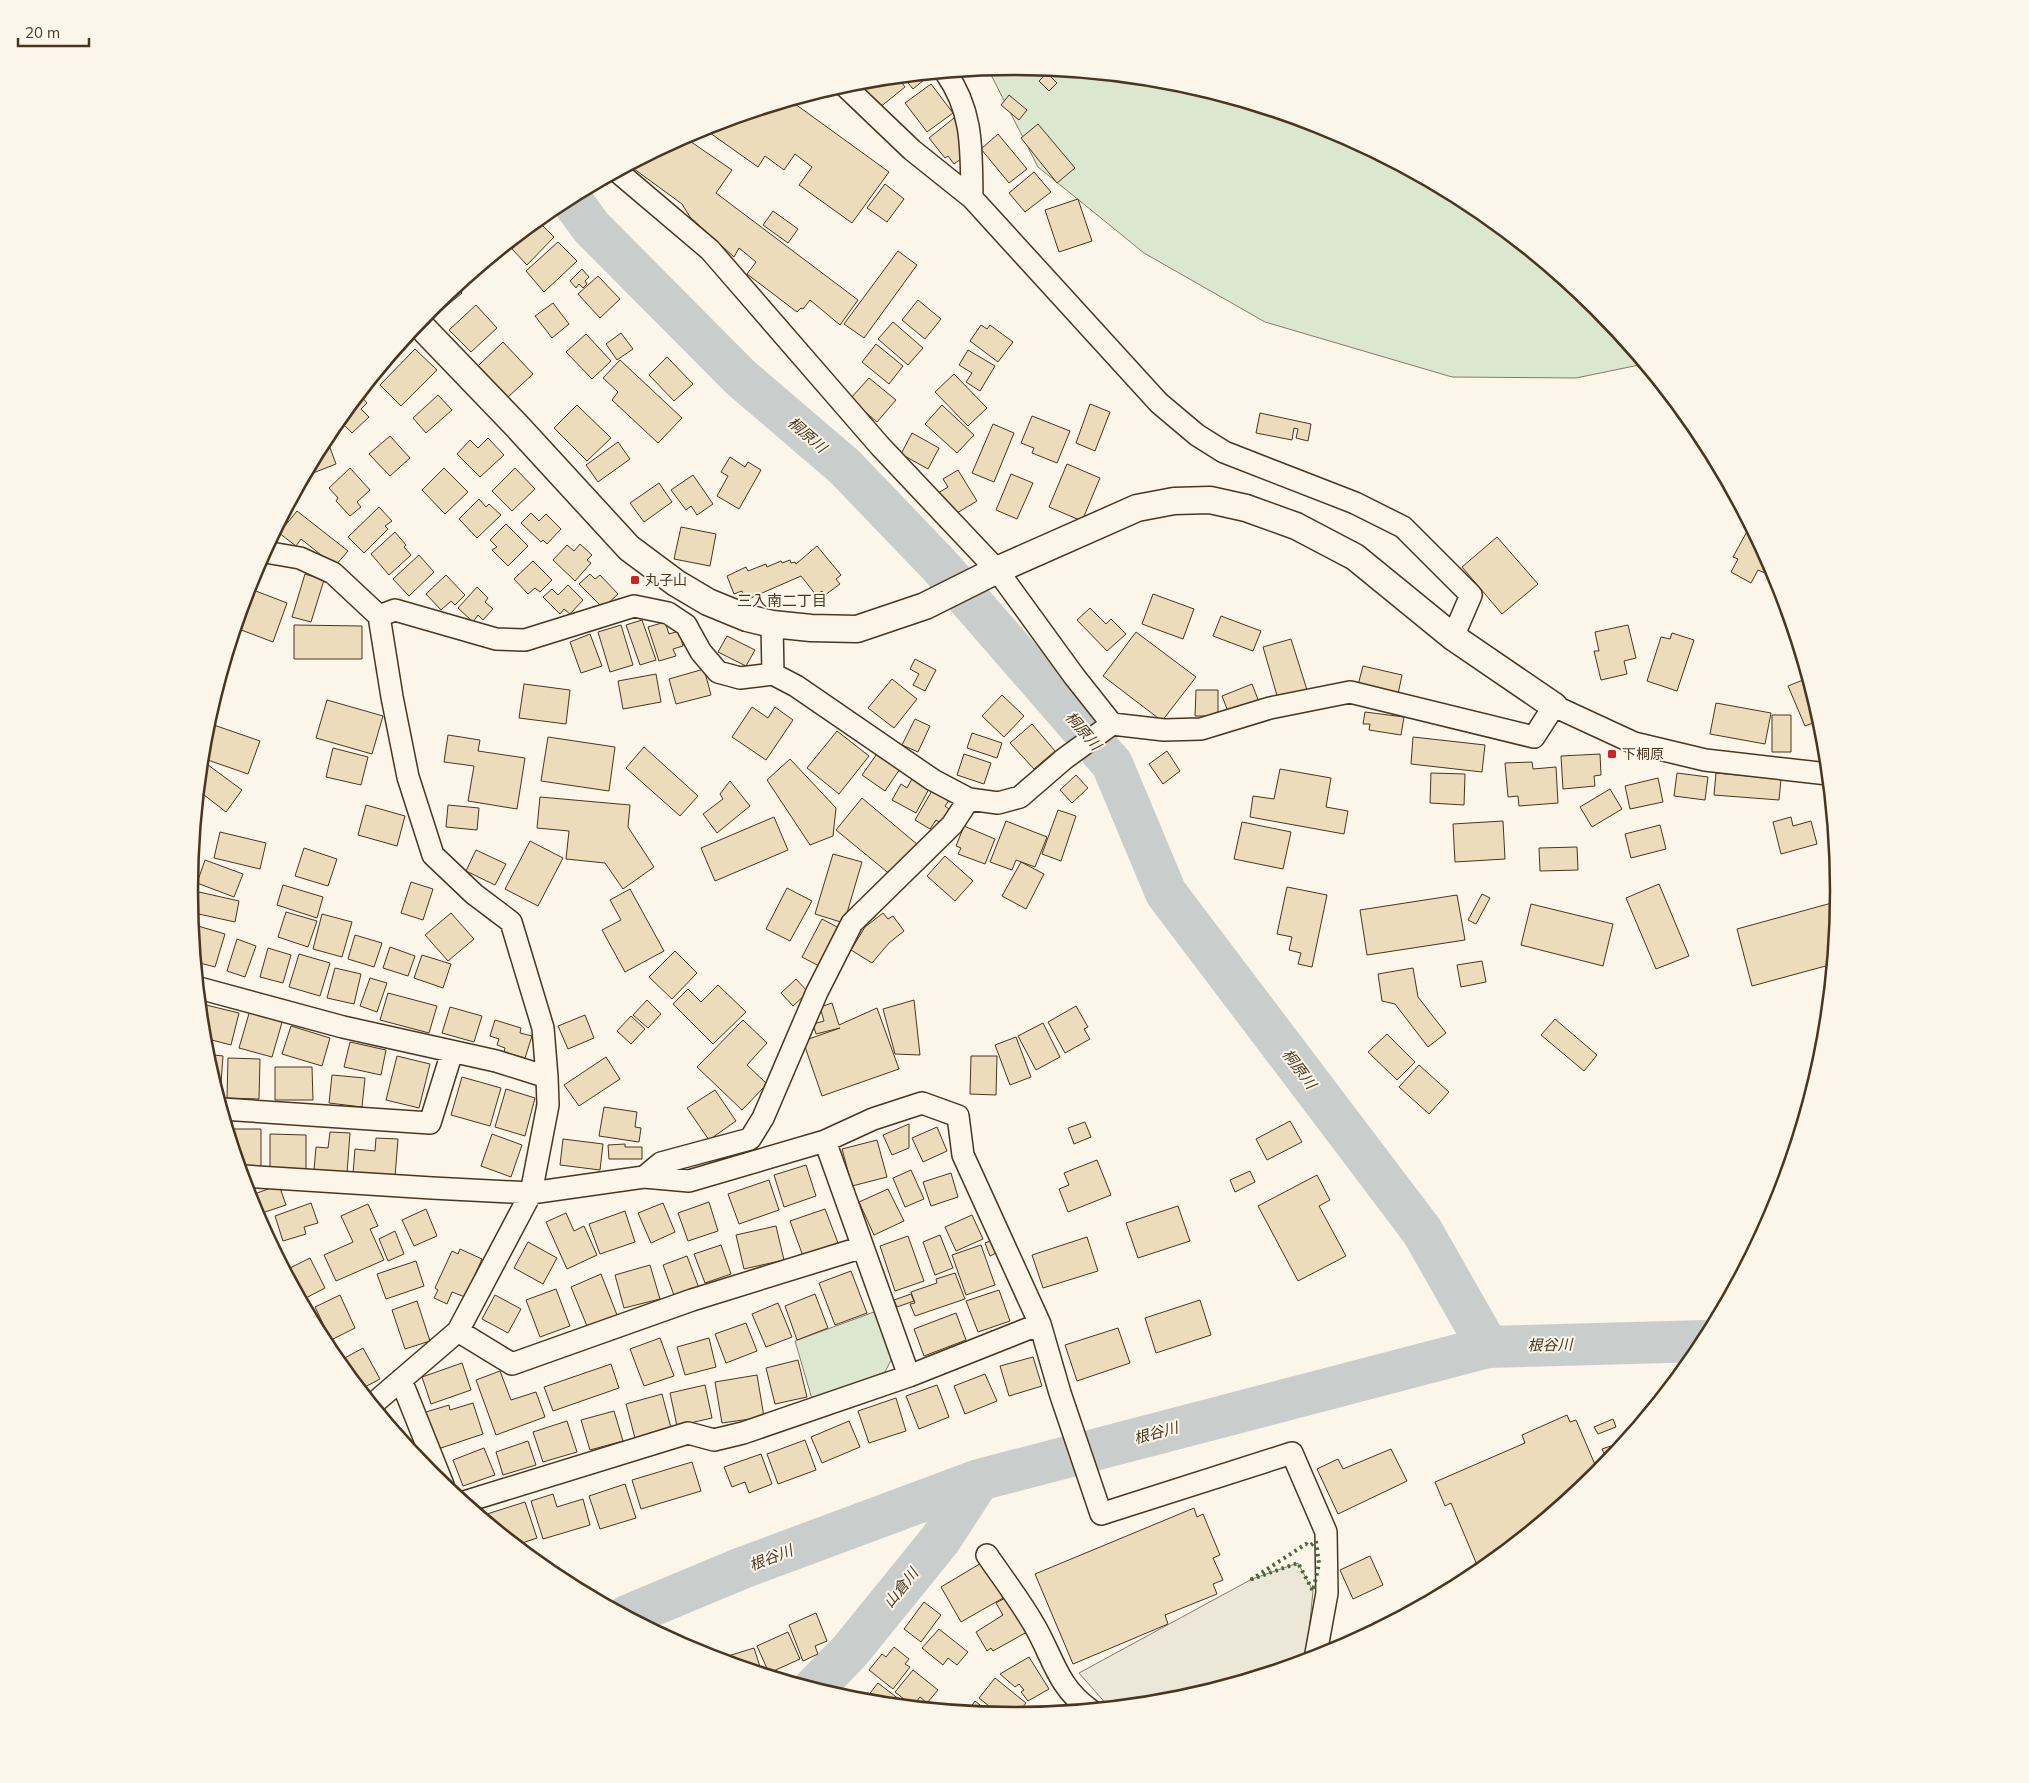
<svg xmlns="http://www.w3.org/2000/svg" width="2029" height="1783" font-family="Mulish,'Noto Sans JP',sans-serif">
<rect width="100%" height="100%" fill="#fbf6e9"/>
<path fill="#dce7d0" stroke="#887966" d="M1015 66 1176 82 1331 129 1473 205 1598 308 1644 364 1576 378 1452 377 1265 322 1144 253 1038 167 988 69Z
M874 1312 893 1356 885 1372 812 1399 795 1341Z"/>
<path fill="#ede7d9" stroke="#887966" d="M1298 1563 1313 1591 1306 1661 1175 1701 1109 1707 1079 1673 1252 1579Z"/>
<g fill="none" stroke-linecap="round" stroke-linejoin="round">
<path stroke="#c9cecd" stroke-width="42" d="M570 198 591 227 740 377 845 467 939 565 1112 764 1166 893 1422 1231 1488 1347
M627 1616 742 1568 979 1480 1488 1347 1705 1341
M813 1689 850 1651 940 1540 979 1480"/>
</g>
<path fill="#ecdcbc" stroke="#4a3520" d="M1047 73 1057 83 1049 91 1039 81Z
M930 75 913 89 903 77Z
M898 78 905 87 879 108 858 82Z
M931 84 953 113 927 132 905 103Z
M1009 95 1027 110 1019 120 1001 105Z
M791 101 889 172 852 223 799 185 812 167 795 154 784 170 765 156 758 167 703 128Z
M954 118 965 131V144L959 148 965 156 954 164 948 156 945 158 929 138Z
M1038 124 1075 168 1057 183 1021 138Z
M998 134 1027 169 1009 183 981 149Z
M684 137 732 170 716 193 858 300 840 325 810 300 803 309 801 308 797 312 747 274 756 262 739 248 734 257 690 217 682 204 630 166Z
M1034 172 1051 192 1025 212 1009 193Z
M885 184 904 199 887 222 867 208Z
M1078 199 1092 241 1059 252 1045 210Z
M773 211 798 229 788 243 763 225Z
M539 222 554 237 527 265 512 249Z
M558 242 577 261 544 292 526 271Z
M898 251 917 265 864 338 844 324Z
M582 269 589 277 585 281 587 284 583 288 579 284 576 288 570 281Z
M598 276 620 299 600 318 578 294Z
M457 287 462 293 432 318 428 312Z
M918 300 941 319 925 339 902 320Z
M553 303 569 324 552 338 535 316Z
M476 305 497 328 471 352 449 330Z
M893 322 923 348 908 365 878 339Z
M981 325 987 329 990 325 1013 342 998 362 970 341Z
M621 333 633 349 617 360 606 344Z
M586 334 611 361 592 379 566 352Z
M503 342 533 374 507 398 477 367Z
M876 344 903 366 889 384 862 362Z
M415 349 437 370 401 406 380 385Z
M968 350 995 366 980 391 966 382 972 373 959 365Z
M667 357 693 384 674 401 649 375Z
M620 360 682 418 658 443 612 400 618 392 603 378Z
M954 374 987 408 968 426 935 392Z
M869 378 896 400 877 422 850 399Z
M360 395 367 403 361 409 369 417 352 433 339 420Z
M438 395 452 410 426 433 413 418Z
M1090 404 1110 412 1095 451 1076 443Z
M577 405 611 438 587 461 554 428Z
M942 405 974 435 957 453 925 424Z
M1260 413 1311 424 1308 441 1296 438 1298 429 1294 428 1292 440 1256 433Z
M1032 416 1070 431 1057 463 1032 453 1034 448 1021 443Z
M993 424 1014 433 994 482 972 473Z
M912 433 939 448 928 469 901 454Z
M390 436 410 458 390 476 369 454Z
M326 437 336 464 313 473 311 466Z
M488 438 504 455 480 477 457 454 470 440 478 448Z
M618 442 630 459 598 482 586 465Z
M730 457 745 467 748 462 761 470 739 509 717 496 728 476 721 472Z
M1067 464 1100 478 1082 521 1049 507Z
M350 468 370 490 357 502 361 507 350 516 336 501 338 498 329 488Z
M444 468 468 492 445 514 422 490Z
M515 468 535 489 512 511 492 491Z
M958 470 977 501 952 516 938 493 948 487 943 479Z
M1011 474 1033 483 1017 519 996 510Z
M693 475 713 504 697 515 691 506 686 510 671 490Z
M659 483 672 502 644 522 630 503Z
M479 499 486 507 489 504 501 515 477 538 459 519Z
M379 507 392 521 385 526 388 529 364 553 348 537Z
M297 511 348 551 335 566 301 539 296 546 279 533Z
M531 513 539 521 546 514 561 529 547 544 543 540 541 542 521 523Z
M506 524 528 546 508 566 492 550 497 547 490 540Z
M1750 526 1771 564 1765 573 1758 570 1751 583 1731 572 1738 559 1733 557Z
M681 527 716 534 710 566 674 559Z
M395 532 406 545 404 547 411 555 389 575 371 554Z
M1497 537 1538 584 1502 614 1462 567Z
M580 544 592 555 587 560 591 563 575 581 553 560 567 545 574 551Z
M817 546 841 575 836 579 840 584 825 595 822 591 816 595 801 576 746 600 742 591 734 594 727 576 746 567 748 571 766 564 767 567 781 561 782 563 790 560 791 563 795 562 796 564Z
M419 555 434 572 409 596 393 579Z
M533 561 552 580 540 592 535 588 528 594 514 579Z
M305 574 324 580 311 622 292 617Z
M590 574 595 579 600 575 618 594 603 608 579 584Z
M446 575 465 595 455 605 451 601 441 610 426 594Z
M568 585 583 600 570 614 564 609 560 614 543 597 552 589 558 595Z
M477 587 488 598 485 602 493 609 483 620 478 615 473 622 458 608Z
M248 588 287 603 273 642 236 628Z
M1153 594 1194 609 1183 639 1142 624Z
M1090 608 1106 624 1111 619 1126 634 1107 651 1077 620Z
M1221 616 1261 631 1253 651 1213 636Z
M642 620 656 660 640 665 626 625Z
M665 622 669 634 679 631 683 646 673 649 676 656 659 661 648 627Z
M294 625 362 626V659H294Z
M621 625 633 665 610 672 598 632Z
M1628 625 1636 658 1624 661 1627 674 1601 680 1594 651H1599L1595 632Z
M1136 632 1196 677 1162 721 1103 676Z
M1672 633 1694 640 1677 691 1647 681 1661 637 1670 639Z
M590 634 602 666 581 673 570 642Z
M727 636 755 650 746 666 718 652Z
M1291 639 1307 690 1278 699 1263 647Z
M915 659 936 670 925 691 913 685 919 674 910 669Z
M1363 666 1402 675 1398 694 1358 685Z
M704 669 711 695 676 704 669 679Z
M656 674 661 702 623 709 618 681Z
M1808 678 1821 720 1805 726 1788 686Z
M892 679 917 699 894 728 868 708Z
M524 684 570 690 566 724 519 718Z
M1252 684 1259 702 1229 714 1222 696Z
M1196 690H1218V716H1195Z
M1002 695 1024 716 1004 737 982 716Z
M327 700 383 716 372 754 316 738Z
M1716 703 1771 713 1765 744 1710 734Z
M752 707 768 718 775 707 793 720 766 760 732 737Z
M1365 712 1404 717 1401 735 1369 730 1370 724H1363Z
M1772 715H1791V752H1772Z
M915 719 930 726 918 752 902 745Z
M211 724 260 741 248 774 202 758 204 744Z
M1032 724 1055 751 1034 769 1010 743Z
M837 731 869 756 839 794 807 768Z
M972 733 1002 743 997 758 967 748Z
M448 735 480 740 478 751 525 758 517 809 468 801 474 766 444 762Z
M548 737 615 747 609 791 541 781Z
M1413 737 1485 745 1482 772 1411 764Z
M644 747 698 796 680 816 626 768Z
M333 748 368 757 361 785 326 777Z
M879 751 902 766 885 791 862 775Z
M1167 751 1180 771 1163 784 1149 764Z
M964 754 991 763 984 784 957 775Z
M1600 754 1601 775 1594 776 1595 786 1563 789 1561 756Z
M790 759 836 808 833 836 810 845 767 780Z
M204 762 242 790 226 812 199 791 202 765Z
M1532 762 1533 769 1556 767 1558 803 1519 806 1518 796 1508 797 1505 763Z
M1280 769 1331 778 1326 807 1348 811 1344 834 1250 817 1253 796 1274 799Z
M1431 773 1465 774 1464 805 1430 803Z
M1677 773 1708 777 1705 800 1674 796Z
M1716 773 1781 779 1779 800 1714 795Z
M1076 775 1088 788 1072 803 1060 790Z
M913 777 930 787 916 813 892 800 901 784 907 788Z
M1658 778 1663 802 1630 809 1625 786Z
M730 781 750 806 717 833 703 814 723 799 720 794Z
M933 789 950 799 945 806 949 809 941 823 936 820 930 829 915 820Z
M1610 789 1622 809 1592 827 1580 807Z
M540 797 630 805 628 827 654 867 623 889 605 863 566 859 569 831 537 828Z
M862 798 918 845 892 876 836 830Z
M366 805 405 816 397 846 358 835Z
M448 805 479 808 477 830 446 827Z
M1058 810 1076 816 1061 861 1042 854Z
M774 817 788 850 715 881 701 848Z
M1791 817 1793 826 1811 821 1817 844 1781 854 1773 822Z
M1006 821 1047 837 1035 867 1016 860 1012 870 990 862Z
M1503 821 1505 859 1455 862 1453 824Z
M1242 822 1291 832 1283 869 1234 859Z
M1660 825 1666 849 1631 858 1625 834Z
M964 826 995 839 985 864 958 854 961 848 956 846Z
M220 832 266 843 260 869 214 858Z
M530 841 563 858 538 906 505 889Z
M1577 847 1578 870 1540 871 1539 848Z
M304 848 337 859 328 886 295 876Z
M476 850 506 864 495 885 466 871Z
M833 854 862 862 844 923 815 914Z
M945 856 973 881 955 901 927 876Z
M205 860 243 874 234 897 197 883Z
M1021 862 1044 874 1026 909 1002 896Z
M411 882 433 889 423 920 401 913Z
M1659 884 1689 956 1656 969 1626 898Z
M283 885 323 897 317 918 277 905Z
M1287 887 1327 895 1312 967 1298 964 1301 953 1289 950 1292 937 1277 934Z
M787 888 812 901 790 941 766 929Z
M630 889 664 951 625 972 602 930 621 920 610 900Z
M199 892 239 901 235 922 194 913Z
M1482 894 1490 898 1476 924 1468 920Z
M1457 895 1465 940 1367 955 1360 910Z
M1839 901 1833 964 1752 986 1737 929Z
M1531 904 1613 924 1603 966 1521 945Z
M286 912 317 921 308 947 278 937Z
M451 913 474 939 448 961 425 935Z
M883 913 888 919 893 916 904 931 889 943 872 963 851 950 865 927Z
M322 914 352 922 342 957 313 949Z
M822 919 839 928 819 966 802 957Z
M198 926 225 934 215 967 196 962 194 940Z
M355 935 382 943 374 967 348 959Z
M237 939 256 946 245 977 227 971Z
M390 947 415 956 408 976 383 968Z
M268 948 291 955 283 983 260 977Z
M675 951 697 973 672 999 649 977Z
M299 954 330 963 320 996 289 987Z
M422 955 451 964 443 988 414 978Z
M1482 961 1486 982 1461 987 1457 965Z
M335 968 361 974 354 1004 327 998Z
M1413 968 1418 997 1446 1033 1428 1047 1395 1004 1382 1001 1378 974Z
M370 978 387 983 377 1012 360 1006Z
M796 979 808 992 793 1006 781 993Z
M718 985 746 1012 713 1044 673 1004 688 989 701 1002Z
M388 993 437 1006 429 1033 380 1020Z
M647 1000 661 1014 648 1028 633 1015Z
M914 1000 920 1055 895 1054 883 1009Z
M832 1003 839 1025 877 1008 899 1069 822 1096 803 1041 840 1028 816 1034 813 1024 824 1021 820 1007Z
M206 1005 239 1013 231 1045 204 1038 202 1022Z
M1076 1006 1088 1027 1084 1029 1090 1039 1065 1053 1048 1022Z
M450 1007 482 1016 474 1042 442 1033Z
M250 1010 283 1019 272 1057 239 1048Z
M585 1015 594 1038 568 1049 558 1026Z
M631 1016 645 1029 631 1044 617 1031Z
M1555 1019 1597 1055 1584 1071 1541 1035Z
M495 1020 521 1028 520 1033 532 1036 525 1058 504 1052 505 1048 497 1045 499 1039 490 1036Z
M743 1020 767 1043 747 1065 767 1084 742 1110 697 1067Z
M1043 1023 1060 1057 1036 1070 1018 1036Z
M291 1026 330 1038 322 1066 282 1054Z
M1387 1034 1415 1062 1397 1080 1368 1052Z
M1016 1037 1031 1077 1010 1085 995 1045Z
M350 1042 386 1050 381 1075 344 1067Z
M206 1054 223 1056 220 1097H219Z
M397 1056 430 1064 419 1108 386 1100Z
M971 1056H997L996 1095 970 1094Z
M606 1057 620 1079 579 1106 564 1085Z
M228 1058 260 1059 259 1099 227 1098Z
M1419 1065 1449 1092 1429 1114 1399 1087Z
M275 1067H312L313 1100H275Z
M332 1075 365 1078 362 1107 329 1103Z
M462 1077 501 1088 490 1126 451 1115Z
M506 1089 535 1098 525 1136 495 1127Z
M715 1090 736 1121 709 1140 687 1108Z
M604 1107 637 1112 635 1127 641 1128 639 1142 599 1136Z
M1290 1121 1302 1142 1267 1160 1256 1139Z
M1085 1122 1091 1137 1074 1144 1068 1128Z
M909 1124V1148L892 1155 883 1135Z
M937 1127 947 1151 923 1162 912 1138Z
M233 1129H261V1166H240L233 1144Z
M330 1132 350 1133 347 1173 314 1170 316 1147 328 1148Z
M270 1134 306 1135V1170L270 1169Z
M492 1134 522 1145 511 1177 481 1166Z
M376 1138 398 1139 395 1177 353 1174 355 1149 375 1151Z
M563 1139 603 1144 600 1170 560 1165Z
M877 1140 887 1177 852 1186 842 1149Z
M625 1144V1147H642V1159H609L608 1145Z
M1097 1160 1111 1195 1068 1212 1059 1189 1069 1185 1064 1173Z
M806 1165 816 1196 784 1207 774 1175Z
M911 1170 924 1199 905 1207 893 1178Z
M1250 1171 1255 1182 1235 1192 1230 1180Z
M951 1173 958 1197 931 1206 923 1182Z
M1317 1175 1330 1200 1319 1206 1346 1256 1298 1281 1258 1206Z
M769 1180 779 1210 739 1224 728 1194Z
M279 1185 286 1205 256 1215 249 1196Z
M888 1189 904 1221 874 1235 859 1202Z
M709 1202 718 1231 688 1241 678 1213Z
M311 1203 318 1223 304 1227 306 1234 283 1241 275 1216Z
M663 1203 675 1232 651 1243 638 1213Z
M368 1204 378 1226 370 1229 384 1260 336 1281 324 1255 353 1242 341 1216Z
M1178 1206 1190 1241 1138 1258 1126 1223Z
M426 1209 437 1236 414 1246 402 1220Z
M825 1209 838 1243 803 1256 790 1221Z
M625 1211 635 1242 600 1254 589 1224Z
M566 1213 574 1231 584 1226 597 1255 567 1269 546 1222Z
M972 1215 983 1239 956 1251 945 1227Z
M265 1226 268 1235 272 1233 277 1247 275 1250 263 1227Z
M776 1226 784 1260 744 1269 736 1235Z
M395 1231 404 1254 388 1261 379 1239Z
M940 1235 953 1268 935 1275 923 1242Z
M908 1236 924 1281 895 1291 880 1246Z
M1087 1237 1098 1271 1043 1288 1032 1255Z
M993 1240 998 1252 990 1256 985 1243Z
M528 1242 557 1258 543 1284 514 1268Z
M721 1245 731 1274 705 1283 694 1254Z
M981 1245 995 1285 966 1295 952 1255Z
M460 1249 482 1259 465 1297 452 1292 447 1304 434 1298 438 1290 435 1288 452 1251 458 1254Z
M687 1256 699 1288 675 1298 663 1265Z
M310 1258 325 1288 302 1300 286 1270Z
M416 1261 424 1286 386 1299 377 1274Z
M650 1265 660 1299 624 1308 615 1275Z
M851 1271 867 1313 835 1325 819 1283Z
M955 1273 965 1299 915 1316 910 1304 915 1303 911 1292 937 1283 936 1279Z
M601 1274 617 1315 587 1326 571 1287Z
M556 1289 570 1326 540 1337 526 1300Z
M999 1290 1010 1321 978 1332 966 1301Z
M815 1294 828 1328 797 1340 785 1306Z
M911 1294 914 1301 897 1307 894 1300Z
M340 1295 355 1328 331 1340 315 1307Z
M495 1295 521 1309 508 1333 482 1319Z
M1200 1300 1211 1335 1156 1353 1145 1318Z
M417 1301 430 1341 405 1349 392 1310Z
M778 1303 792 1337 766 1347 752 1314Z
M956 1313 966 1340 924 1356 914 1329Z
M746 1323 757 1351 726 1363 715 1334Z
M1118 1328 1130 1363 1077 1381 1065 1345Z
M660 1338 674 1376 644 1386 630 1349Z
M709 1338 716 1367 685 1375 677 1347Z
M363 1348 380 1379 361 1389 341 1360Z
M1033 1357 1042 1386 1009 1396 1000 1366Z
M798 1360 807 1397 775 1404 766 1368Z
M462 1363 471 1390 431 1404 422 1377Z
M611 1364 619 1388 553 1411 544 1387Z
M500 1371 511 1400 536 1392 545 1417 496 1435 476 1380Z
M985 1374 997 1401 965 1414 954 1386Z
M757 1375 764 1417 722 1423 715 1382Z
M705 1385 712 1418 677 1426 670 1393Z
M937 1385 949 1417 919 1429 906 1396Z
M662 1394 671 1428 635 1438 626 1404Z
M896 1398 906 1431 869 1443 858 1411Z
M473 1403 483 1434 438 1449 426 1412 449 1405 450 1410Z
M614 1411 623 1441 590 1450 581 1420Z
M1567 1415 1570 1422 1576 1420 1599 1474 1480 1572 1451 1503 1445 1506 1435 1482 1525 1443 1522 1435Z
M1613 1419 1616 1427 1598 1434 1594 1427Z
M567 1421 577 1452 543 1462 533 1432Z
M849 1421 860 1447 822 1463 811 1437Z
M805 1440 816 1470 778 1484 767 1454Z
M528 1441 536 1465 503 1475 496 1452Z
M1614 1445 1617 1452 1606 1458 1602 1449Z
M484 1448 495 1475 463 1486 453 1460Z
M1391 1449 1407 1481 1338 1514 1317 1469 1338 1459 1343 1469Z
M761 1454 772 1484 749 1493 745 1482 732 1487 724 1467Z
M692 1462 701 1491 641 1509 632 1480Z
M625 1484 636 1518 600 1529 589 1496Z
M553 1494 557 1507 583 1499 590 1525 543 1539 531 1501Z
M525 1502 537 1538 516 1545 490 1523 487 1514Z
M1194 1508 1197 1517 1203 1514 1220 1555 1213 1558 1223 1580 1213 1584 1217 1594 1165 1615 1168 1624 1073 1664 1035 1574Z
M1370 1556 1383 1585 1353 1599 1340 1570Z
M988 1559 998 1589 1003 1598 961 1622 941 1587Z
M1007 1597 1027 1632 993 1651 991 1648 987 1651 976 1632 1003 1615 996 1603Z
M924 1602 941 1615 921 1642 904 1629Z
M816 1613 827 1641 815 1646 818 1654 803 1661 789 1625Z
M939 1629 968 1652 957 1665 948 1658 943 1665 922 1648Z
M788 1632 800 1659 769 1673 757 1646Z
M894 1647 909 1659 905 1664 910 1667 893 1689 869 1670 882 1654 886 1657Z
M754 1648 762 1673 730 1664 728 1656Z
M1029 1657 1049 1689 1028 1701 1021 1692 1024 1690 1019 1684 1015 1687 1000 1674Z
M913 1670 938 1690 927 1703 920 1697 913 1706 895 1692Z
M995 1678 1026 1703 1015 1717 1000 1715 979 1698Z
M878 1683 904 1703 902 1706 863 1702Z
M975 1701 993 1715 967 1712Z"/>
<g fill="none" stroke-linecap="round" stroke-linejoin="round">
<defs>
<path id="minor" d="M946 73C974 113 971 151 972 198
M844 85 912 150 972 198 1159 403 1197 435 1224 452 1355 503 1403 527 1471 595 1453 637
M618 172 710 250 880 446 997 570 1074 676 1112 724
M265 552 300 558 333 573 379 616 392 697 408 777 433 855 474 894 511 922 543 1028 547 1077 548 1105 531 1193 458 1331 373 1404
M379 616 395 610 496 639 525 640 634 606 668 613 686 625 701 652 718 672 740 678 773 674 796 686 933 780 969 799 998 803 1020 797 1064 759 1112 724 1164 730 1201 729 1270 708 1350 692 1534 737 1554 706 1634 743 1705 760 1828 774
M772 624 773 674
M199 988 343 1027 496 1061 547 1077
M222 1109 430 1123 452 1052
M825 1141 909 1376
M243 1176 432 1188 531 1193 644 1177 689 1181 825 1141 873 1119 922 1103 958 1116 963 1155 1040 1324 1060 1393 1101 1514 1292 1453 1326 1532 1327 1593 1315 1659
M644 1177 661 1163 750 1139 763 1118 817 992 852 923 952 825 969 799
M458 1331 512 1364 692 1300 863 1247
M401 1380 443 1485
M464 1502 688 1433 714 1440 743 1433 909 1376 1040 1324
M987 1555C1002 1577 1019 1599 1033 1623 1053 1656 1056 1685 1089 1709"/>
<path id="tertiary" d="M418 323 517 426 629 548 676 583 708 602 747 618 772 624 811 628 857 629 925 606 997 570 1137 508 1174 501 1210 500 1246 508 1296 526 1355 557 1453 637 1554 706"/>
</defs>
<use href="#minor" stroke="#4a3520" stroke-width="24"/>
<use href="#tertiary" stroke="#4a3520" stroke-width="29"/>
<use href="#minor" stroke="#fbf6e9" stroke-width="21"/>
<use href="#tertiary" stroke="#fbf6e9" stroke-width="26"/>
<path stroke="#436837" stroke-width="4" stroke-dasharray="2.5 4" stroke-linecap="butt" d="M1316 1541 1319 1564 1313 1591 1298 1563 1252 1579 1306 1544 1310 1546Z"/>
</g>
<g fill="#c62828" stroke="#fbf6e9" stroke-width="2">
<rect x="630" y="575" width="10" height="10" rx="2.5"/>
<rect x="1607" y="749" width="10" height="10" rx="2.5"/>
</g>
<g text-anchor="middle" stroke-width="4" stroke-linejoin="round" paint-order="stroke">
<g font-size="14" fill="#4a3520" stroke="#fbf6e9" text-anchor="start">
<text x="645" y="585">丸子山</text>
<text x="1622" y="759">下桐原</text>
</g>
<g font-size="15" font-style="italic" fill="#4a3520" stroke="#fbf6e9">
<text transform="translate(807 435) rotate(41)" y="5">桐原川</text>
<text transform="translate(1083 731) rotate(49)" y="5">桐原川</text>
<text transform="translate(1299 1069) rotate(53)" y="5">桐原川</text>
<text transform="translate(1550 1345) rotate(-1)" y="5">根谷川</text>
<text transform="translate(1156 1433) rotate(-15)" y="5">根谷川</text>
<text transform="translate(771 1558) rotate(-21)" y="5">根谷川</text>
<text transform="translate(901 1588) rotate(-51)" y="5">山倉川</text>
</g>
<g font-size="15" fill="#4a3520" stroke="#fbf6e9">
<text x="782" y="606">三入南二丁目</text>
</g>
</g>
<path d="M0 0H2029V1783H0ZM198 891a816 816 0 1 1 1632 0a816 816 0 1 1-1632 0Z" fill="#fbf6e9" fill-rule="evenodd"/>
<path fill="none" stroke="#4a3520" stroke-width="2.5" d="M198 891a816 816 0 1 1 1632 0a816 816 0 1 1-1632 0Z"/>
<path d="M18 38v8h71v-8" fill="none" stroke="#4a3520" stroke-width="2.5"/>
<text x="25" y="38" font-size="15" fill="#4a3520" stroke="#fbf6e9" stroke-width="4" paint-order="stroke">20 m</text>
</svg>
